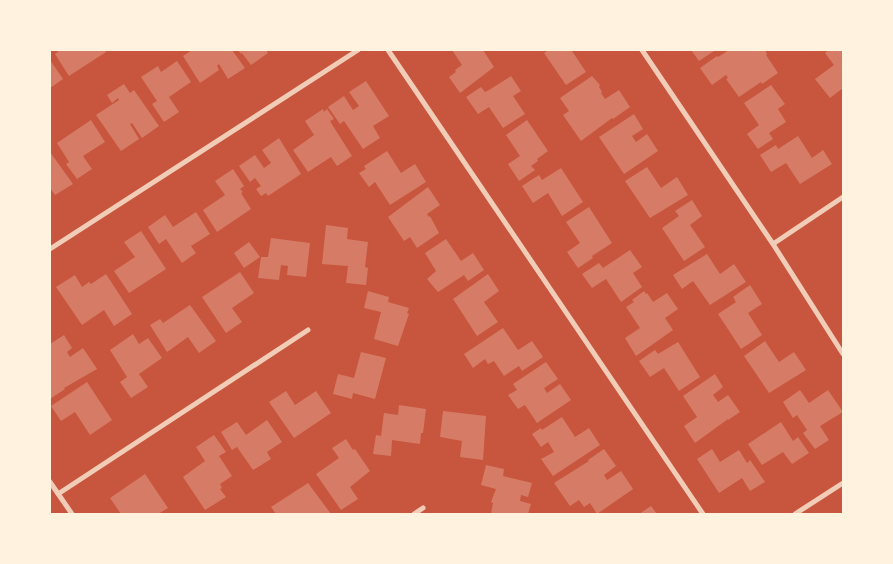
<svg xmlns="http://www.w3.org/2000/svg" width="893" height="564" font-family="'PT Sans',sans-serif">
<rect width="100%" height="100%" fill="#c8553d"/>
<path fill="#d67c66" d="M57 50H104L106 52 69 76 55 54 58 52Z
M192 50H232L245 68 228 79 219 64 217 66 219 70 200 83 183 56Z
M238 50H266L268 53 251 65 242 53 241 54Z
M452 50H483L494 67 460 93 449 77 456 72 455 70 462 65Z
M549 50H574L572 51 586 72 566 85 544 53Z
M691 50H713L714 51 699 61Z
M729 50H765L767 54 766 55 778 73 762 84 761 82 739 97 726 79 728 78 726 75 712 85 700 68 717 56 718 57Z
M829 50H843V88L830 98 815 79 834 65 825 53Z
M50 60 63 79 50 88Z
M177 61 191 82 169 97 179 112 164 122 152 104 157 101 141 77 158 66 161 72Z
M511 76 521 91 513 96 525 114 503 128 489 107 478 114 466 97 481 87 485 92 489 90Z
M592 76 600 85 599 87 602 92 601 93 605 99 619 90 630 107 613 119 612 118 581 141 563 115 569 111 560 98Z
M366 81 389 116 373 126 380 138 363 149 344 121 340 124 328 107 344 96 353 110 359 106 349 92Z
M124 84 130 93 134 90 159 126 142 138 132 123 130 124 139 139 121 151 96 115 119 100 118 98 112 103 107 95Z
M771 85 785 104 778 109 786 122 769 133 773 139 758 149 747 134 759 125 744 103Z
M323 109 324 112 327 109 334 119 330 121 333 126 352 156 337 166 331 157 308 172 293 150 314 135 305 121Z
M634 114 643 129 632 136 636 142 647 134 658 151 624 174 599 137Z
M91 120 105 142 83 156 92 169 77 179 66 164 69 162 57 143Z
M527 120 548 151 537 159 538 161 531 166 535 170 519 181 508 164 520 156 506 135Z
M798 136 812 158 823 150 832 164 800 184 786 163 771 172 760 155 776 145 778 149Z
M279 138 301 174 268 196 266 193 261 196 256 189 261 186 255 178 250 182 239 166 255 155 264 168 271 163 262 150Z
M387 151 401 173 415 164 426 182 390 205 375 182 369 187 359 173 366 169 364 166Z
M50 152 73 184 55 195 50 188Z
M647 167 661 188 677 177 688 195 650 218 625 181Z
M561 168 583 202 562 216 548 193 533 203 522 186 539 175 542 180Z
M233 169 244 186 240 189 243 192 241 193 251 209 217 232 203 210 225 195 215 181Z
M428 187 440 205 427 214 429 217 430 216 439 233 417 248 410 237 404 241 388 217Z
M692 200 702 216 690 225 705 247 684 261 662 228 679 216 675 211Z
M589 207 612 243 592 256 593 258 578 268 567 252 580 243 566 222Z
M196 212 210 234 191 246 196 253 182 263 166 239 159 244 148 227 165 215 173 227Z
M326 225 348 228 347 239 368 242 365 267 368 268 366 285 346 283 348 266 322 264Z
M141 231 166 269 129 293 114 271 135 257 124 242Z
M271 238 310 243 306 277 287 275 288 266 281 265 279 280 258 278 261 257H268Z
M446 239 461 261 473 253 484 270 468 281 464 275 438 292 427 279 436 271 425 253Z
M249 242 260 257 244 268 234 253Z
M630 250 642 267 633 273 642 287 621 302 606 279 592 288 582 274 599 263 603 268Z
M707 254 720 274 734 264 746 282 710 305 693 281 682 289 673 275Z
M240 272 254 293 232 308 242 322 226 333 202 297Z
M106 274 132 314 114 326 104 310 82 325 56 287 75 275 82 287 89 282 91 284Z
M488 274 499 291 484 302 498 322 477 336 453 299Z
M750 285 762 304 748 313 762 335 741 349 718 314 736 302 733 297Z
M368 291 389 297 388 302 409 308 407 313 409 314 398 346 374 339 381 312 364 308Z
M644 291 646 294 647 293 653 302 667 293 678 309 665 318 673 330 636 356 625 338 640 328 626 307 634 302 632 300Z
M190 305 216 341 199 353 188 337 167 352 150 325 160 319 163 323Z
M503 328 518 350 532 341 543 357 522 371 519 366 504 376 494 361 488 364 485 359 473 368 464 354Z
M133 334 139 344 148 338 162 358 139 374 148 387 131 398 120 382 127 377 110 350Z
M64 335 72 348 67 352 70 357 83 348 97 369 64 388 65 389 50 399V344Z
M765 341 779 362 794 352 806 370 769 393 744 356Z
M678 342 700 377 679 391 664 368 650 377 639 361 655 350 658 354Z
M361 352 386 358 375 399 353 393 352 399 333 394 338 374 354 378Z
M546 362 558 379 544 388 547 393 560 384 571 400 537 423 525 405 518 409 508 395 517 390 513 384Z
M715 374 723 387 713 395 718 402 728 395 740 412 728 420V419L695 443 684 426 697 417 683 396Z
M87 382 112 420 90 435 75 412 61 421 51 406Z
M800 390 809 403 828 390 843 412 820 426 829 440 815 449 803 433 807 430 797 415 793 418 783 402Z
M286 391 295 405 316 391 331 413 294 438 269 402Z
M399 405 426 409 423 433H421L420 444 392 440 391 456 373 454 376 435 381 436 384 413 398 415Z
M443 411 486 416 483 460 460 457 462 441 440 437Z
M562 417 575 437 589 428 600 445 553 476 541 459 554 452 548 442 541 447 532 434 541 428 542 430Z
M267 420 282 442 267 452 271 459 253 470 237 447 232 450 221 432 237 422 246 435Z
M781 422 793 441 798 437 809 453 792 464 783 452 762 465 748 444Z
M214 435 226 452 219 456 232 476 220 484 222 488 220 489 226 497 205 510 183 477 205 461 196 447Z
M346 439 353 450 355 449 370 471 350 487 358 499 341 510 316 474 339 458 332 448Z
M604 449 616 466 604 475 607 480 621 471 633 489 597 514 590 503 584 507 579 500 570 506 554 483 589 461 588 460Z
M712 449 720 462 739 450 747 463 750 460 765 482 750 491 742 478 719 493 697 459Z
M486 465 504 469 503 476 532 483 528 497 521 495 520 501 531 504 528 514H491L493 503 491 502 496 489 481 485Z
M145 474 168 508 158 514H121L110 498Z
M308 483 331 514H276L271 507Z
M651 506 657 514H639Z"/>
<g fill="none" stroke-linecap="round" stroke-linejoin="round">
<path stroke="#f1ccb7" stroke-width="5" d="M388 50 703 514
M642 50 773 244 843 354
M773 244 843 197
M50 249 358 50
M50 482 72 514
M58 494 308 330
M414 514 423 508
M795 514 843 483"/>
</g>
<rect width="893" height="564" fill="none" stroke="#fff3e0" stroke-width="102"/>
</svg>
